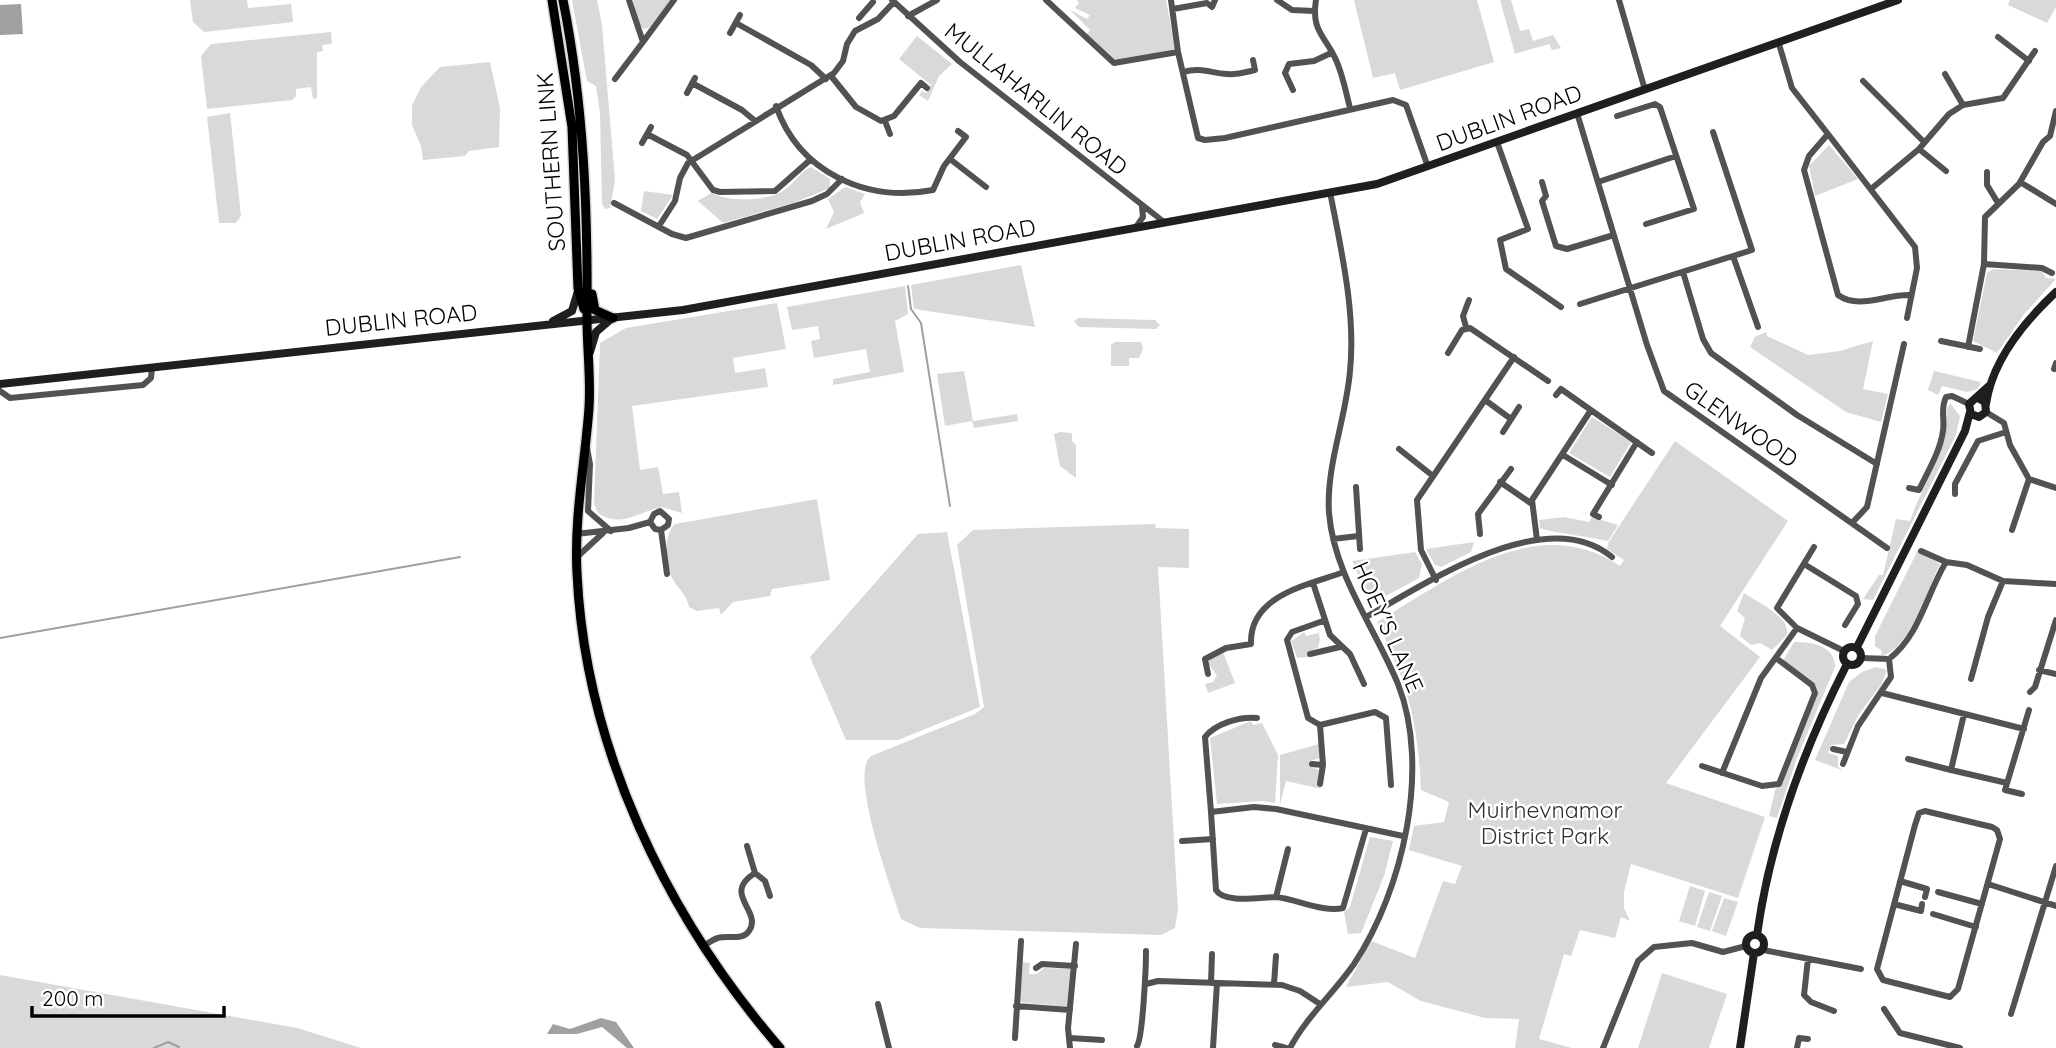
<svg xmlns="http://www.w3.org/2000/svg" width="2056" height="1048" font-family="Quicksand,sans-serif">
<rect width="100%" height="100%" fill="#fff"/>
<path fill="#d9d9d9" d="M190 0H247L248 8 291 4 293 22 204 32 193 22Z
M572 0H597L602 25 615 180 610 208 605 209 602 204 600 113 596 86 587 81Z
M633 0H671L650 27 644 29 639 25Z
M1077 0H1166L1175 49 1117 61 1087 34 1090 30 1070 10 1087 19 1090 15 1075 8 1079 3Z
M1354 0H1477L1494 62 1400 90 1395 73 1373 78Z
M1500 0H1511L1520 31 1529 29 1533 41 1553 35 1561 48 1552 50 1549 44 1515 54Z
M2010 0H2056V7L2047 23 2008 5Z
M331 32 332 44 322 45 323 51 317 52V98L313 99 311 87 296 89V96L292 100 207 109 201 56 211 44Z
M917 36 952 64 939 76 928 101 919 95 922 91 926 93 931 85 899 59Z
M490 62 500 108 499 147 469 151 465 156 423 160 421 146 412 125V106L421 87 440 67Z
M230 113 241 216 236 223H219L207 117Z
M1829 145 1858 179 1815 196 1809 166Z
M811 167 830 179V188L793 203 723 223 698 201 711 193C729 202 769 202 786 189 795 182 801 171 811 167Z
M845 187 865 194 860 202 864 213 826 229 834 212 828 199Z
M644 191 673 195 657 219 641 211Z
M1021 265 1035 327 914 309 911 285Z
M1993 269 2042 271 2046 278 2056 279 2025 313 1997 353 1973 341 1987 273Z
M905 286 908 314 895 321 904 372 833 385V379L870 372 866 349 814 358 811 341 820 339 818 326 792 330 787 307Z
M777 303 786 349 733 358 735 373 765 368 768 387 632 406 640 470 658 467 663 494 679 492 682 513 662 507C640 511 621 529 598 513L594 504 600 343 626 328Z
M1078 318 1155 320 1160 325 1156 329 1079 327 1074 321Z
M1766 332 1767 336 1808 355 1840 351 1873 341 1863 389 1888 394 1881 422 1846 412 1750 347 1755 337Z
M1115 342H1141L1143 349 1139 358H1129V366H1111V345Z
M964 371 973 421 1017 414 1018 421 974 428 972 421 945 426 937 374Z
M1934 371 1981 382 1978 389 1967 392 1942 386 1938 395 1928 390Z
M1950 403 1960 416 1956 435 1873 600 1863 599 1879 575H1883L1896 519 1910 521C1919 494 1936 468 1944 440 1947 429 1944 411 1950 403Z
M1592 417 1631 442 1610 477 1569 453Z
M1060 432 1072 433V441L1076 445V478L1060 466 1054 434Z
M1675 441 1788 521 1720 626 1760 657 1666 783 1765 817 1738 898 1631 864 1624 892V908L1630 921 1621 917 1615 938 1580 930 1571 956 1564 954 1539 1039 1572 1048H1515L1519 1019 1485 1018 1421 1001 1388 982 1346 987 1371 941 1415 958 1443 881 1455 884 1462 866 1409 850 1414 826 1444 822 1449 802 1421 790C1418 722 1408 683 1377 622 1449 579 1537 510 1620 566L1624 560 1607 549 1608 543Z
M817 499 830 580 772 589 770 596 733 602 721 615 719 608 697 611 689 607C686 593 678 589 672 578 665 563 663 535 675 524Z
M1564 517 1589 522 1592 517 1618 525 1608 541C1596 538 1544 531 1540 528L1539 520Z
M1155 524 1156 528 1189 529V568L1158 567 1178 909 1175 928 1161 935 920 928 901 919C893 892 848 774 871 756L975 714 984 707 957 545 973 530Z
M947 532 980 707 898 740H846L810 657 918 534Z
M1474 542 1471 552 1441 567 1435 565 1426 549Z
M1918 550 1940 564C1927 589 1910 650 1881 656L1882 651 1875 646V636Z
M1415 552 1422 564 1419 578 1375 602 1370 601 1352 561Z
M1744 593C1758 603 1790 616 1787 635L1772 650 1760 643 1751 645 1740 636 1745 618 1737 611Z
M1318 628 1320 640 1318 648 1308 651V657L1297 658 1291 641 1304 632 1306 636 1318 633Z
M1794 642C1811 642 1835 645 1835 667L1797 758 1777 818 1769 816 1775 790 1783 782 1818 692 1814 682 1783 661Z
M1223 652 1235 683 1208 693 1205 684 1213 682 1217 675 1209 665V659Z
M1876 667 1887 670 1881 685 1859 714 1844 744 1831 745 1828 753 1838 756V767L1844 771 1815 760 1849 682 1862 672Z
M1251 721 1253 725 1262 723 1278 755 1275 803 1262 801 1217 804 1210 738Z
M1319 744 1320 758 1310 761 1309 766 1319 770 1317 786 1322 789 1286 781 1280 805V755Z
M1370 837 1393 841 1384 876 1361 933 1348 934 1344 912 1350 907Z
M1690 886 1705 891 1695 926 1679 921Z
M1709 892 1722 896 1710 931 1697 927Z
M1724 898 1738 902 1726 936 1712 931Z
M1023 962 1030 963 1029 974H1037L1044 968 1073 969 1069 1007 1019 1002Z
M1662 973 1727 994 1709 1048H1638Z
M0 975 297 1028 361 1048H0Z"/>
<path fill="#a0a0a0" d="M21 4 23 34 0 35V5Z
M601 1018 616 1022 634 1048H627L602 1027 577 1034H547L553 1024 570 1029Z"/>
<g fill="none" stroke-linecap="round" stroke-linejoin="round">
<path stroke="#a0a0a0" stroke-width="2" d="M908 286 911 309 921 323 950 506
M0 638 460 557
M154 1048 168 1042 179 1047"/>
<defs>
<path id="primary" d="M552 0 572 127 578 288 584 309
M563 0C584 105 588 212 587 319 587 349 591 378 589 408 585 463 574 517 577 573 585 748 667 917 780 1048
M592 294 595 310 613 318"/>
</defs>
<use href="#primary" stroke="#dbdbdb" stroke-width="12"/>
<path stroke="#525252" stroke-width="6" d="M629 0 643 42 674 0
M892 0 960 62 1164 222
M1046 0 1114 63 1178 52
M1171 0 1178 52 1198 138 1205 140 1225 138 1393 100 1406 105 1428 167
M1277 0 1292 10 1314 11
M1316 0C1311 32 1325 35 1336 60 1343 75 1346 93 1350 108
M1619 0 1645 90
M1173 9 1207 3 1212 7 1215 0
M908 16 937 0
M859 18 873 2
M736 23 811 65 826 79
M730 33 740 15
M1998 37 2029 61
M1779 44 1792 88 1828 134 1809 156 1804 170 1838 295C1859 310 1886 294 1910 295
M1183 72C1201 67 1210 73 1227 74 1237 75 1246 72 1255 70L1253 60
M831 76 856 107 881 121 894 116 921 83 927 88
M615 79 643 42
M1863 81 1924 142
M692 83 742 110 754 120
M1293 90 1285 73 1289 64 1314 61 1331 53
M687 93 695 78
M1963 105 2003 98 2035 51
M776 106C799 172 866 203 933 190L944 166 966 137 958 131
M1577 113 1647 345 1664 391 1887 548
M1617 116 1655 104 1660 107 1694 209 1646 224
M885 121 890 134
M1713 132 1752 250 1733 256
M647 134 687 155 713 190 720 192 775 191 810 160
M1828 134 1915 247 1917 268 1907 318
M2050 136 2056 111
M1497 142 1528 229 1500 240 1506 269 1561 307
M642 143 651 127
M1919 149 1946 171
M950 159 986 187
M1987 172V185L1998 203
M1542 182 1546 196 1542 201 1556 246 1567 249 1614 235
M1598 182 1676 156
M2020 182 2056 204
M1871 189 1919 149 1949 114 1963 105 1945 74
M614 203 672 234 686 238 812 201 827 194 842 179
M659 226 675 201 680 178 688 163 834 73 843 61 847 44 855 31 878 19 894 2
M1136 227 1143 217 1142 207
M1984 264 2042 268 2052 273
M1683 272 1703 339 1711 353 1797 415 1877 464
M1580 304 1733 256 1758 327
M1466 327 1463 316 1469 300
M1941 341 1980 349
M1968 347 1984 264 1985 217 2019 184 2043 142 2050 136
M1448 353 1462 330 1470 328 1548 381
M2054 369 2056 363
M0 391 10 398 143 385 151 378 152 367
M1556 395 1561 389 1652 453
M1485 400 1511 419
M1986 412 2004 423 2010 445 2029 479 2056 488
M1503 432 1519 407
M587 448 590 464 588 511 611 531
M1399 449 1433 476
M1563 455 1612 485
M1500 482 1532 504
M1356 487 1360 549
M1909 488 1919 490C1928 471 1940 452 1943 431 1945 419 1940 410 1946 397L1952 396 1969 404
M1955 494V484L1978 441 2006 432
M1599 517 1593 514 1637 442
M1852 523 1867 507 1904 344
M661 530 667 574
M2012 530 2029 479
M576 534 629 528 650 522 654 514 660 511 669 519 668 525 661 530 655 529 650 522
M1480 534 1478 514 1511 469
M1333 539 1358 536
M1537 540 1532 500 1591 410
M1814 547 1777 608 1797 628 1844 651
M1921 551 1946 562
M576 558 603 533
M1804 564 1856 596 1858 604 1845 625
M1436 580 1421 550 1417 500 1514 357
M1313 583 1330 635 1350 654 1364 684
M1366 617C1427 583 1546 502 1612 557
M1310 654 1340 647
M1862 658 1889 659C1920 635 1926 595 1946 562L1967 565 2003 581 2056 584
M2039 670 2056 674
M1208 674 1205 659 1226 648 1251 644C1249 595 1308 585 1344 572
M1971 679 1988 617 2003 581
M2030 692 2035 687 2056 620
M1882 693 2024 729
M1964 714 1951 770 2007 783
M1257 718C1240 716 1215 724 1205 737L1211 812 1254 807 1276 809 1403 836
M1320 725 1308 718 1287 640 1292 632 1323 621
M1833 749 1847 752
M1908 759 1951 770
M1312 764 1323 765
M1843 764 1858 726 1891 677 1889 659
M1702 766 1762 786 1779 784 1815 693 1812 685 1776 658
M1722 773 1761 678 1797 628
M1320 784 1323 765 1320 725 1375 712 1386 718 1391 785
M2022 794 2005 790 2029 710
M1925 811 1992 827 1997 830 2000 839 1958 989 1950 997 1883 980 1877 969 1915 825 1919 813Z
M1211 812 1216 890C1224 904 1261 897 1276 897 1296 899 1324 913 1343 908L1366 829
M1182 841 1213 839
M747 846 755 873 765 881 770 896
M1900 881 1927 889 1925 897
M1988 884 2056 906
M1938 892 1982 904
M1276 897 1288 849
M1894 904 1921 911 1922 904
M1933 914 1976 927
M703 946C708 944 713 939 718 938 727 935 743 941 749 931 763 911 721 894 755 873
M1763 950 1861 969
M1808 959 1804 995 1811 1002 1834 1011
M1036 968 1042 964 1075 966
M1211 983 1212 954
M1146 984 1158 981 1282 985 1300 991 1320 1004
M1274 984 1276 956
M878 1004 889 1048
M1016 1006 1070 1010
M1884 1009 1900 1033 1960 1048
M2011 1014 2056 866
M1015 1038 1021 941
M1070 1038 1102 1040
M1275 1045 1286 1048
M1137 1046C1143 1037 1146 965 1146 951
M1070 1048 1068 1028 1076 944
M1213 1048 1217 983
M1290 1048C1307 1016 1334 993 1354 964 1403 890 1431 768 1398 684 1375 628 1334 575 1329 513 1326 465 1346 419 1350 371 1356 313 1341 249 1330 192
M1603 1048 1638 961 1654 947 1692 943 1723 952 1746 946
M1797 1048 1799 1038 1808 1039"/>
<path stroke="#1f1f1f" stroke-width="8" d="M553 321 572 311 578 291
M590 352 596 332 610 320
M0 384 683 310 1377 184 1898 0
M1978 398 1985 402 1986 412 1979 417 1971 414 1969 404 1989 386
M1986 404C1992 361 2025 321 2056 292
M1843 656a9 9 0 1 1 18 0a9 9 0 1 1-18 0Z
M1857 647 1965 431 1970 412
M1746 944a9 9 0 1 1 18 0a9 9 0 1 1-18 0Z
M1757 935C1770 841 1804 748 1847 664
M1740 1048 1754 953"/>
<use href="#primary" stroke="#000" stroke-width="9"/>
</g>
<g text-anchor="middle" stroke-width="5" stroke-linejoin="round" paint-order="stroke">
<g font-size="23" fill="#000" stroke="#fff">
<text transform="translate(1036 99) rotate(39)" y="8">MULLAHARLIN ROAD</text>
<text transform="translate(1509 118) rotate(-20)" y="8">DUBLIN ROAD</text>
<text transform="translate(551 162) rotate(-94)" y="8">SOUTHERN LINK</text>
<text transform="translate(960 240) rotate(-10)" y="8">DUBLIN ROAD</text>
<text transform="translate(401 320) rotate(-6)" y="8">DUBLIN ROAD</text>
<text transform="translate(1741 424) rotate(35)" y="8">GLENWOOD</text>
<text transform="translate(1388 627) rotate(66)" y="8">HOEY'S LANE</text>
</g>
<g font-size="23" fill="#303030" stroke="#fff">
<text x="1545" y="818">Muirhevnamor<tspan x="1545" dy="26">District Park</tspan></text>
</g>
</g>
<path d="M32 1006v10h192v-10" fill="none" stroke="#000000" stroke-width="3.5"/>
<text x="42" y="1006" font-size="21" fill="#000000" stroke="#ffffff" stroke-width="5" paint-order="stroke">200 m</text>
</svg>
